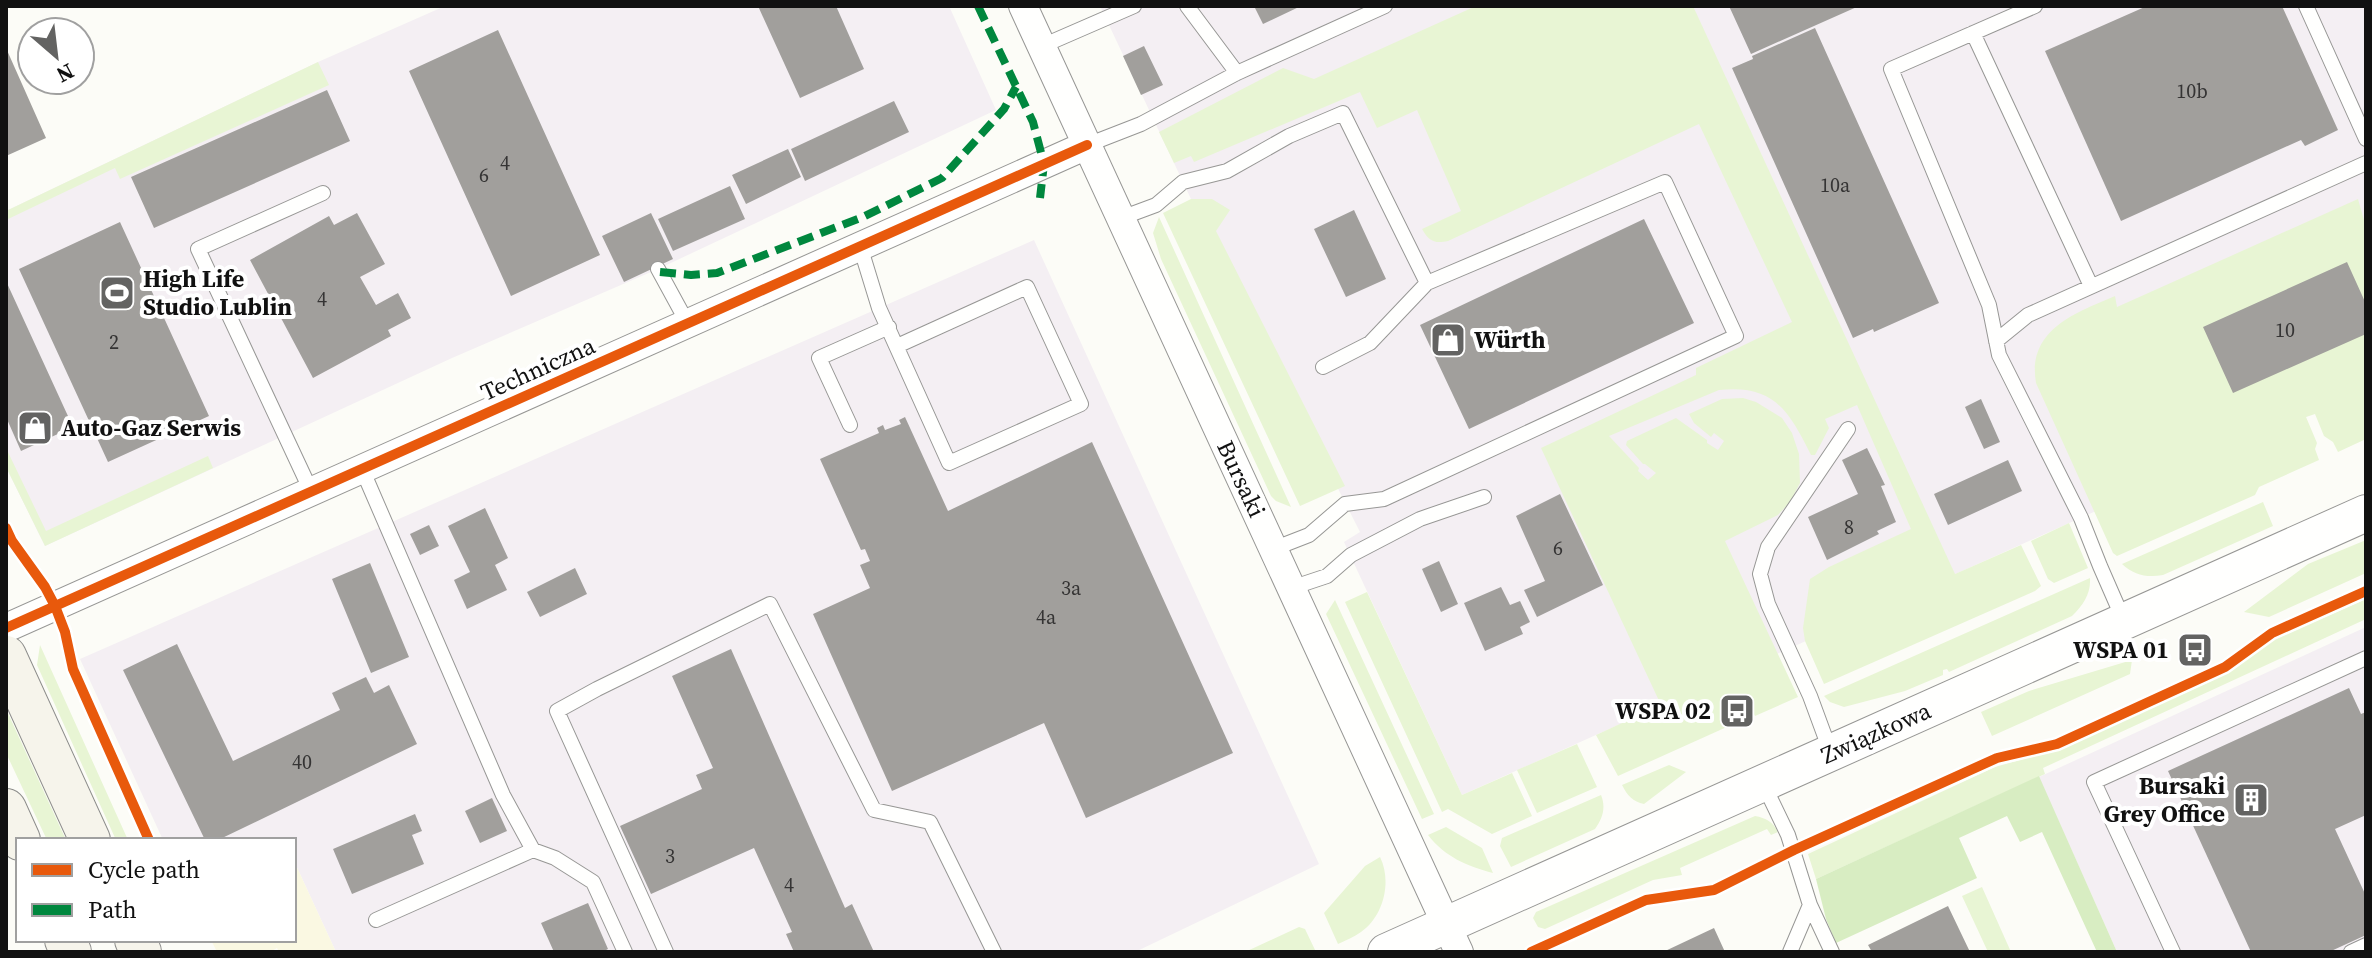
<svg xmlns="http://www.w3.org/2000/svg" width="2372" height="958" font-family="'Source Serif 4',serif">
<rect width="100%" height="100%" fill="#fcfcf7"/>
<path fill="#f4eff3" d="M445 6H949L996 110 658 269 452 358 45 546 6 467V211L318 62Z
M1100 6H2366V390L1462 795 1344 542 1360 532 1191 199Z
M1034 240 1319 864 1135 952H336L294 861V840H163L80 659Z
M2366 627V952H2117L2039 777Z"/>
<path fill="#faf8e2" d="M294 861 336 952H279L277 948 270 952H217L211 940H294Z"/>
<path fill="#e8f5d4" d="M1476 6H1693L1955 574 2021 545 2041 586 2035 591 1824 684 1805 641 1803 628 1810 579 1829 567 1911 529 1857 405 1825 419 1829 428 1815 455H1811C1789 411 1774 384 1719 390L1609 436 1639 468 1638 471 1648 480 1656 473 1645 464H1643L1626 445 1627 441 1676 418 1707 440V443L1718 450 1724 441 1714 433 1711 437 1694 423 1689 414 1722 399 1743 398 1756 402 1782 418 1792 433 1799 454 1800 483 1790 502 1778 515 1725 541 1798 697 1755 716 1745 699 1722 709 1729 726 1618 776 1596 735 1661 705 1541 448 1696 375V368L1792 322 1699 124 1448 241C1434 244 1429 241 1422 229L1461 211 1417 110 1377 128 1360 92 1194 162 1191 156 1174 163 1159 132 1283 68 1314 79Z
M318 62 329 85 120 179 115 168 6 220V211Z
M1191 199H1212L1230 210 1216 231 1345 486 1300 506 1163 213Z
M2358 199 2366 227V439L2338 452 2333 442 2324 436 2315 414 2306 417 2317 443 2315 449 2319 460 2259 487 2255 495 2117 556 2113 553 2036 383C2027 330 2075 313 2115 296L2117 307Z
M1159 217 1291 507 1276 501 1271 496 1161 259 1153 233Z
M6 448 46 531 208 456 213 468 45 546 6 467Z
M2263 502 2273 526 2163 575C2147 578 2134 575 2122 564Z
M2069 523 2088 568 2054 583 2048 579 2031 541Z
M2366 540V573L2269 617 2244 612 2308 564Z
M2090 578C2091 594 2083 605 2072 616L1949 672 1947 669 1943 670V675L1905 691 1844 707 1830 702 1824 696Z
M1367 592 1462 795 1512 773 1532 816 1492 834 1448 809 1442 812 1345 602Z
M2366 599V619L2043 768 2045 774 1816 879 1808 854 1995 767 2062 748 2224 674 2273 640Z
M1335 600 1434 814 1422 819 1326 614Z
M40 645 128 840H116L37 665Z
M2132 660 2130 674 1992 736 1981 712 2029 691Z
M6 709 66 840H47L6 753Z
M1577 744 1597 787 1537 813 1517 770Z
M1669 765 1686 772 1644 804C1633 802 1627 795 1622 785Z
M1601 795C1606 807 1603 818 1595 829L1511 867 1500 846 1502 838Z
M1755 816C1766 818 1773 822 1778 832L1771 835 1767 829 1680 868 1682 875 1653 880 1545 929 1538 927 1533 918 1536 912Z
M1446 827 1482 848 1493 873C1467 866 1445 857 1428 835Z
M1380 857C1392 881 1384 916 1361 932 1354 937 1346 940 1338 944L1324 913 1365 866Z
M1982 887 2011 952H1988L1962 896Z
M1299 927 1305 929 1316 952H1245Z"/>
<path fill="#d8edc2" d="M2039 776 2117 952H2097L2042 832 2020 842 2007 816 1959 838 1977 878 1836 943 1826 919 1816 879Z"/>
<path fill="#a19f9c" d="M758 6H836L864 69 800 98Z
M1254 6H1301L1263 24Z
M1729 6H1859L1751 54Z
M2147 6H2282L2338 130 2305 146 2301 140 2121 221 2045 51Z
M1815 28 1939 303 1874 332 1873 329 1853 338 1732 68 1753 59 1752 56Z
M498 30 600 255 511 296 409 71Z
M1144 46 1163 85 1141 95 1123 56Z
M6 48 46 138 6 156Z
M327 90 350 141 154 228 131 177Z
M894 101 909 132 805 181 791 149Z
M788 149 801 177 746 204 732 175Z
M730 186 745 219 673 251 658 219Z
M1354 210 1386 279 1346 297 1314 229Z
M357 213 385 264 360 277 376 305 398 293 411 318 388 330 391 336 313 378 250 260 329 216 334 225Z
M651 213 673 259 624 282 602 236Z
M1644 219 1694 323 1469 429 1420 325Z
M120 222 209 416 108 462 19 269Z
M2347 262 2366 304V334L2233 393 2203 327Z
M6 281 73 427 21 451 6 417Z
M1981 399 2000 442 1984 449 1965 407Z
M905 417 948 511 1092 442 1233 753 1086 818 1044 723 892 791 813 614 870 588 860 565 870 561 865 549 861 550 820 459 879 433 877 428 883 425 885 430 901 424 899 420Z
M1867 448 1885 485 1881 486 1896 522 1877 531 1879 534 1827 560 1808 517 1858 494 1842 460Z
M2008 460 2022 491 1948 525 1934 494Z
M1560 494 1603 585 1537 617 1524 590 1545 581 1516 516Z
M485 508 508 558 495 565 507 590 467 609 454 580 470 572 448 526Z
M429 525 439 546 420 555 410 534Z
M1439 561 1458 604 1441 612 1422 569Z
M370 563 409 657 371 673 332 579Z
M575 568 587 594 540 617 527 592Z
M1501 587 1510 605 1520 601 1530 622 1520 627 1523 634 1485 651 1464 603Z
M177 644 233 761 340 710 332 693 366 677 374 693 389 685 417 744 218 840H205L123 670Z
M731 649 845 908 852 904 874 952H794L786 934 792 932 754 848 651 894 620 826 702 789 696 775 713 768 672 676Z
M2349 688 2361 714 2366 712V815L2335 829 2366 896V935L2329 952H2251L2168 771Z
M492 798 507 831 480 843 465 811Z
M415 814 422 831 412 835 424 864 352 894 333 849Z
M588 903 608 949 602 952H554L541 923Z
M1948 906 1970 952H1872L1868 945Z
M1714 928 1725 952H1663Z"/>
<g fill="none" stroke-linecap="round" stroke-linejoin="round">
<defs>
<path id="service" d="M1187 6 1237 73
M2035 6 1891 69 1989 305 1999 355 2081 518 2100 566 2124 621
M2306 6 2366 139
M1973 33 2091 286
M1042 46 1134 6
M1087 145 1141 124 1237 73 1385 6
M1121 218 1156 205 1183 182 1227 171 1289 136 1343 113 1427 283 1370 343 1323 367
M860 246 879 308 949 463 1081 404 1027 287 897 346
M658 269 688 324
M1996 341 2028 315 2366 163
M850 425 819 358 889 327
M362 469 503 795 533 850 555 858 593 882 625 952
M311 491 198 249 323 193
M1273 549 1309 535 1345 504 1384 499 1736 336 1665 182 1427 283
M1291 588 1327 576 1351 555 1420 519 1484 497
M1831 753 1810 696 1768 604 1760 574 1768 547 1848 429
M1764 785 1788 835 1810 905 1832 952
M376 920 533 850
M666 952 557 711 597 689 770 604 874 810 930 822 994 952
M1790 952 1810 905
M2173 952 2094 782 2366 658
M2351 952 2366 945"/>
<path id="minor" d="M1023 6 1459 952
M6 628 1087 145"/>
<path id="tertiary" d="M1386 952 2366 513"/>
<path id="secondary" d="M6 656 90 840
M6 809 20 840
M65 940 71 952
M135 940 141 952"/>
</defs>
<use href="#service" stroke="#979795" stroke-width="16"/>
<use href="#minor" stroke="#979795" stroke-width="30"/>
<use href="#tertiary" stroke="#979795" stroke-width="38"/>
<use href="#secondary" stroke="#8d8d8b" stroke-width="42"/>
<use href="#service" stroke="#fffffe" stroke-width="14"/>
<use href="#minor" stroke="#fffffe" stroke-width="28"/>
<use href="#tertiary" stroke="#fffffe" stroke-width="36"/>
<use href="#secondary" stroke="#f6f4eb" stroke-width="40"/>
<path stroke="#00873e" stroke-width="8" stroke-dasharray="16 8" stroke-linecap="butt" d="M978 6 1033 122 1044 164 1040 198
M660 272 691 275 717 273 863 217 942 178 1004 109 1016 87"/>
<defs>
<path id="cycleway" d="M6 528 12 541 45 587 55 606 65 632 73 669 149 840
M6 628 1087 145
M1531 952 1646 900 1714 890 1794 850 1997 758 2057 744 2225 667 2272 633 2366 591"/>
</defs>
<use href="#cycleway" stroke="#fff" stroke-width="15"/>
<use href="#cycleway" stroke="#e8590c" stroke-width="10"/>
</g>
<defs>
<symbol id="stadium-square" viewBox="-11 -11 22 22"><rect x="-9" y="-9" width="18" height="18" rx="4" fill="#636362" stroke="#fff"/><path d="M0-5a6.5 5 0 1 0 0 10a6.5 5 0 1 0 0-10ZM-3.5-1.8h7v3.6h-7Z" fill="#fff"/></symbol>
<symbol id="shop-square" viewBox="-11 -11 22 22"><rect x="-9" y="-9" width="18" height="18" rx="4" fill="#636362" stroke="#fff"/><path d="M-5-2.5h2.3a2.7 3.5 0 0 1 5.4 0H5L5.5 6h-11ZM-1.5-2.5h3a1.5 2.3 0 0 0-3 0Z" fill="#fff"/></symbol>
<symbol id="bus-square" viewBox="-11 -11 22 22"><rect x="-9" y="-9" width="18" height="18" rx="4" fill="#636362" stroke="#fff"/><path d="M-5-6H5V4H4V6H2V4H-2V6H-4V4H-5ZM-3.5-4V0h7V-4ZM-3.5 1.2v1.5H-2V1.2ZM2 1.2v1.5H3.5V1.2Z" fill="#fff"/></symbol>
<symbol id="building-square" viewBox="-11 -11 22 22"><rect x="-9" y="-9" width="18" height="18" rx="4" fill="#636362" stroke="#fff"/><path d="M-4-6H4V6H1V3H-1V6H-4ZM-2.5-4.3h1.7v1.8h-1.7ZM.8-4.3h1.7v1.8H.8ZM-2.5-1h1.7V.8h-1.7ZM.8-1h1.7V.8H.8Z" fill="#fff"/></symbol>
</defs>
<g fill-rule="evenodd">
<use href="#stadium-square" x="97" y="273" width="40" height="40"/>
<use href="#shop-square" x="1428" y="320" width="40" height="40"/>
<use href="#shop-square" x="15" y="408" width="40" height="40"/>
<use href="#bus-square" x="2175" y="630" width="40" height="40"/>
<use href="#bus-square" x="1717" y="691" width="40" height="40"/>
<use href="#building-square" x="2231" y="780" width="40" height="40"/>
</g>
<g text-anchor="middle" stroke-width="8" stroke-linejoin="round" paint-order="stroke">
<g font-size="20" fill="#353434">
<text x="2192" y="98">10b</text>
<text x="505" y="170">4</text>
<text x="484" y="182">6</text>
<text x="1835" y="192">10a</text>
<text x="322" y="306">4</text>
<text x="2285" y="337">10</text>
<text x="114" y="349">2</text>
<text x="1849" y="534">8</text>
<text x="1558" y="555">6</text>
<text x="1071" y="595">3a</text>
<text x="1046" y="624">4a</text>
<text x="302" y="769">40</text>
<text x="670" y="863">3</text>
<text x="789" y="892">4</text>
</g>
<g font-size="24" font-weight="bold" fill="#111" stroke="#fff" text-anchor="start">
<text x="143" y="287">High Life<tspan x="143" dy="28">Studio Lublin</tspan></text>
<text x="1474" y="348">Würth</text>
<text x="61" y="436">Auto-Gaz Serwis</text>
<text x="2169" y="658" text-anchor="end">WSPA 01</text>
<text x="1711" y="719" text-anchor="end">WSPA 02</text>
<text x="2225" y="794" text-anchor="end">Bursaki<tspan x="2225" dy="28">Grey Office</tspan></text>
</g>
<g font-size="24" fill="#111" stroke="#fff">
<text transform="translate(538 369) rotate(-24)" y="8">Techniczna</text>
<text transform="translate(1241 479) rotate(65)" y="8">Bursaki</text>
<text transform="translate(1876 733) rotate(-24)" y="8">Związkowa</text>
</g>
</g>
<rect width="2372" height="958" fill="none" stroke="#111111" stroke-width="16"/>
<rect x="16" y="838" width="280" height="104" fill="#ffffff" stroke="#a0a0a0" stroke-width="2"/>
<rect x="32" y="864" width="40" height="12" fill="#e8590c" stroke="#a0a0a0" stroke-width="2"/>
<text x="88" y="878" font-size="24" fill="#111111">Cycle path</text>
<rect x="32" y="904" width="40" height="12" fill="#00873e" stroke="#a0a0a0" stroke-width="2"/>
<text x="88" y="918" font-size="24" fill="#111111">Path</text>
<g transform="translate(56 56) rotate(152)"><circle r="38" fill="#ffffff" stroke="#a0a0a0" stroke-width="2"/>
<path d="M0-6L14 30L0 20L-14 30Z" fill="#636362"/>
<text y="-12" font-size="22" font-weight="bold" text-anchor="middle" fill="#111111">N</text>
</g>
</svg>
